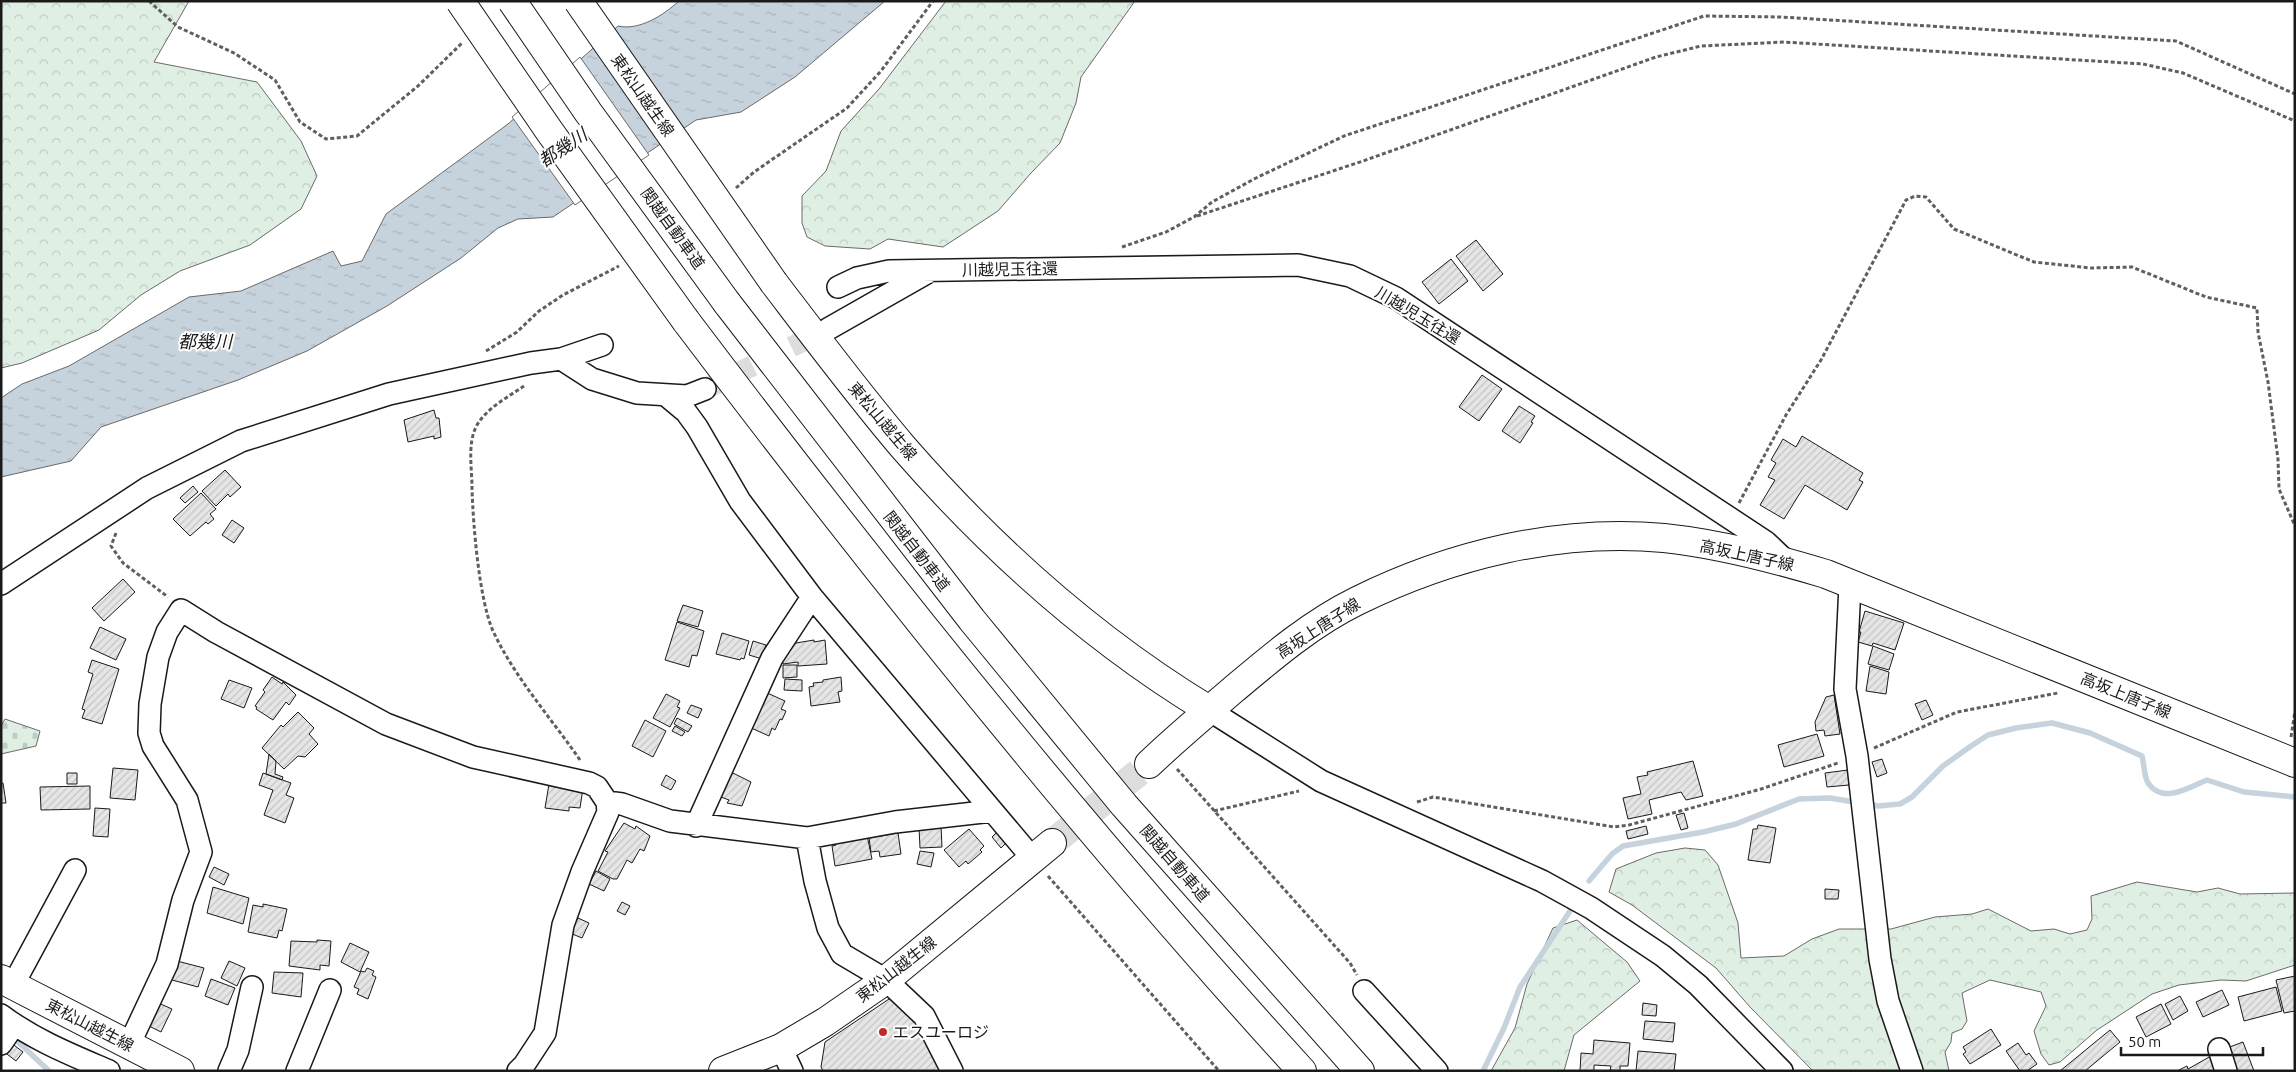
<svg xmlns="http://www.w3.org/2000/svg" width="2296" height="1072" font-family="Ubuntu,'Noto Sans JP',sans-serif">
<defs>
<pattern id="forest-crowns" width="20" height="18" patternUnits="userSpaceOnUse" patternTransform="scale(1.25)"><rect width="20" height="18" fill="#e0efe3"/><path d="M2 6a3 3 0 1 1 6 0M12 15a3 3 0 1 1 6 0" fill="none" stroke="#c0ccc2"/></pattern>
<pattern id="cemetery-stones" width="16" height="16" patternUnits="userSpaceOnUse" patternTransform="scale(1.25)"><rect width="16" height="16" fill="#e0efe3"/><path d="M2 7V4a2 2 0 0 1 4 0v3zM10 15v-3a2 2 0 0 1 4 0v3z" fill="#c0ccc2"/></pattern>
<pattern id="water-ripples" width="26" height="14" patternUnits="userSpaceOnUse" patternTransform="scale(1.25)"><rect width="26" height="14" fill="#c6d2dc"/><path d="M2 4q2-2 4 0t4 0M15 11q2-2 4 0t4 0" fill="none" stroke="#aab4bc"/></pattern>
<pattern id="building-hatch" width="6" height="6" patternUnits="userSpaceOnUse" patternTransform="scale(1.25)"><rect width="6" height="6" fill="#e6e6e6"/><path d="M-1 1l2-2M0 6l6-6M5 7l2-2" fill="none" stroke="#c5c5c5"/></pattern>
</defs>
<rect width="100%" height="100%" fill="#fff"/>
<path fill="url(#forest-crowns)" stroke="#6a6a6a" d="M1 1H189L154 62 257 82 301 141 317 176 301 209 250 245 180 271 141 295 99 330 22 363 1 368Z
M946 1H1135L1081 77 1076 103 1060 143 1031 173 998 211 943 247 888 239 870 249 825 246 807 237 802 223V196L826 171 841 131 879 89Z
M1685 848 1705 850 1718 865 1738 923 1741 958 1784 956 1812 939 1839 929H1891L1935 917 1972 914 1988 909 2031 931 2054 929 2070 934 2087 930 2092 919 2091 896 2137 882 2197 892 2218 888 2240 894 2295 893V965L2246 981 2221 980 2179 985 2152 994 2097 1030 2060 1062 2049 1065 2041 1054 2034 1031 2046 1006 2041 992 1990 980 1962 993 1967 1021 1962 1029 1952 1033 1951 1042 1945 1052 1949 1071H1813L1750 1007 1716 968 1632 905 1609 892 1616 869 1656 853Z
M1577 920 1627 962 1640 981 1574 1035 1564 1071H1491L1515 1028 1527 984 1553 928Z"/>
<path fill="url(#cemetery-stones)" stroke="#6a6a6a" d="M5 719 40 731 36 746 1 754V726Z"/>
<path fill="url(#water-ripples)" stroke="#6a6a6a" d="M679 1H885L795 77 741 112 696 120 553 217 518 219 498 228 461 258 387 306 307 351 238 380 101 427 71 461 1 477V398L22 384 69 366 189 297 241 291 333 251 341 266 362 261 386 214 508 124 618 26C639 31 664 15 679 1Z"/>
<path fill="#fff" stroke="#6a6a6a" d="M580 57 649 155 575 205 512 117Z"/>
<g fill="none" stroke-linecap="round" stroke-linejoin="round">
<path stroke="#c6d2dc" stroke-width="5.5" d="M1589 881 1612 854 1623 846 1703 832 1736 824 1799 799 1830 798 1878 806 1900 804 1912 797 1943 766 1971 746 1988 735 2016 728 2052 723 2090 733 2142 756C2144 764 2144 776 2148 783 2163 805 2190 787 2207 780L2244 792 2295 797
M12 1036 49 1071
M1483 1071 1504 1028 1520 987 1570 911"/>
</g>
<path fill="url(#building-hatch)" stroke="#1a1a1a" d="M1476 240 1503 274 1483 291 1456 256Z
M1451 259 1468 281 1439 304 1422 282Z
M1482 375 1502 389 1479 421 1459 407Z
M1519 406 1535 416 1531 422 1533 423 1520 443 1502 431Z
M434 410 436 418H439L441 437 434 439V436L408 442 404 420Z
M1802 436 1863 473 1859 480 1863 482 1847 510 1805 485 1784 519 1760 505 1775 480 1768 477 1776 463 1771 460 1783 439 1796 447Z
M225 470 241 487 230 497 228 494 216 506 202 491Z
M193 486 198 492 185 503 180 498Z
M201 493 216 509 210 514 214 519 208 524 206 522 190 536 173 519Z
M232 520 244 528 234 543 222 535Z
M123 579 135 592 104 621 92 608Z
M683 605 703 611 698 627 677 621Z
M1865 611 1904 623 1895 650 1873 643 1872 646 1858 642 1861 632H1859Z
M677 622 704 631 697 656 692 655 689 667 665 660Z
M100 627 126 639 116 660 90 648Z
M722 633 749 641 744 659 741 658 740 660 716 654Z
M814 640V642L825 640 827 664 798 666V662L783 664 782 659 790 644Z
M753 641 766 645 762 659 749 655Z
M1873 646 1894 654 1889 670 1868 664Z
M92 660 119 669 102 724 82 718 85 710 82 709 93 674 88 672Z
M783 665H797V677L783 678Z
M1870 666 1889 672 1886 694 1866 691Z
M272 677 282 684 283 682 296 695 289 705 286 702 273 720 256 709 257 707 255 706 265 692 263 690Z
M841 677 842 691 838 692 840 702 811 706 809 687 814 686 813 683 823 682V680Z
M785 679 802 680V691L784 690Z
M229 680 252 688 244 708 221 699Z
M765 692 785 701 781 709 786 711 782 720 780 719 775 730 772 728 769 736 749 727Z
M666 694 680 701 677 707 680 708 670 727 653 718Z
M1834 695 1840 734 1825 736 1824 730 1816 731 1815 722 1826 697Z
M1926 700 1933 715 1922 720 1915 704Z
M691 705 702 709 698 718 687 713Z
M298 712 314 728 309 734 318 744 305 757 298 756 284 769 262 748 281 725 283 727Z
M677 718 692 726 688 732 674 724Z
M645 720 666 731 653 757 632 746Z
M675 726 685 732 682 736 672 731Z
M1817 734 1824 756 1784 767 1778 745Z
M269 754 276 761 275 774 283 777 282 780 266 774Z
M1882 759 1887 773 1877 777 1872 762Z
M1693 761 1703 796 1686 800 1681 792 1649 800 1652 814 1628 819 1623 798 1641 794 1637 777 1648 775 1647 772Z
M113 768 138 770 135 800 110 798Z
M1848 770 1849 785 1827 787 1825 773Z
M731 772 751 782 742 806 727 803 729 800 721 797Z
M67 773H77V784H67Z
M263 773 291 783 286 795 294 798 285 823 264 815 273 790 259 785Z
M666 775 676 781 671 790 661 785Z
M1 783H3L6 803H1Z
M549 784 583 788 580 808 569 807V811L545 808Z
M90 786V809L41 810 40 787Z
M95 808 110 809 108 837 93 836Z
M1684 813 1688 828 1681 830 1676 815Z
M624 823 635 829 636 826 650 836 644 851 640 849 632 863 627 860 617 879H613L598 871 608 852 605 851Z
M1758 825 1776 828 1770 863 1748 860 1753 829H1757Z
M941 826 942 847 920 848 919 827Z
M1646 826 1648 834 1628 839 1626 831Z
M969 829 984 846 980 850 982 852 968 864 966 861 959 867 944 850Z
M997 832 1007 842 1001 848 992 837Z
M898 833 901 854 880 857 879 851 871 852 869 838Z
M867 835 872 859 835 866 832 846 836 845 835 839Z
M920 851 934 853 931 867 917 864Z
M214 867 229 874 224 885 209 877Z
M596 871 610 879 604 891 589 884Z
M213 887 249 898 243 924 207 913Z
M1825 889 1839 890 1838 899H1825Z
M622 902 630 906 625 915 617 911Z
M263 904 287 909 282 931 279 930 277 938 248 932 253 905 263 907Z
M578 918 589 923 582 938 570 933Z
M317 940 331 941 329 966 320 965V970L289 966 291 941 317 942Z
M350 943 369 952 360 972 341 962Z
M177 961 204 968 198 987 172 980Z
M229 961 245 968 237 986 221 978Z
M367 968 374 971 372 975 376 977 368 999 357 994 359 989 354 987 361 971 365 972Z
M274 972 303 973 301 997 272 993Z
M2295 976V1011L2284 1013 2276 980Z
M211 979 235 988 228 1005 205 996Z
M2276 987 2282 1011 2244 1021 2238 997Z
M2222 990 2229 1005 2203 1017 2196 1002Z
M895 995 919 1020 945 1071H823L821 1067 825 1042Z
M2180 996 2188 1011 2173 1020 2165 1004Z
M156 1002 172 1009 161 1032 145 1024Z
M1643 1003 1657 1005 1656 1016 1642 1015Z
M2161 1004 2171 1024 2146 1037 2136 1017Z
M1645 1021 1675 1023 1673 1042 1643 1039Z
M1991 1029 2001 1045 1970 1064 1963 1054 1966 1052 1963 1047Z
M2110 1030 2120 1042 2085 1071H2060Z
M1594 1040 1630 1043 1628 1066H1620V1071L1610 1070 1611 1066 1594 1065V1071H1580L1581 1053 1593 1054Z
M10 1042 23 1052 16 1061 3 1051Z
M2243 1042 2254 1071H2235L2227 1048Z
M2018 1043 2026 1055 2029 1053 2037 1064 2027 1071H2020L2006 1051Z
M1638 1051 1676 1054 1674 1071H1636Z
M2211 1056 2219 1071H2177L2187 1066 2188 1069Z"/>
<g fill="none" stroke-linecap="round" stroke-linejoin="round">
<path stroke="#ddd" stroke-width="21" stroke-dasharray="21 11" stroke-linecap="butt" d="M705 389 826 330"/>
<path stroke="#ddd" stroke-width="28" stroke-dasharray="28 14" stroke-linecap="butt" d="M1052 843 1149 764"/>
<defs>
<path id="minor" d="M838 287 857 278 889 271 1298 265 1350 276 1396 298 1766 542 1787 562
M828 329 930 271
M561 359 592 379 637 393 687 396 705 389
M668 397 686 412 697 427 740 501 812 597 1033 859
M1 584 147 488 241 441 389 394 531 363 561 359 602 345
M1850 585 1845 689 1857 756 1880 959 1888 1001 1912 1071
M1209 710 1321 781 1542 881 1591 908 1663 956 1698 985 1782 1071
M607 802 622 804 670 821 807 838 895 822 992 811
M696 826 772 658 812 597
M807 838 815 881 828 928 842 954 886 980 924 1016 952 1071
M13 985 75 870
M1364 991 1437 1071
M1 1015C34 1040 72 1055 109 1071
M1 1044 14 1025
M129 1045 167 964 183 900 201 852 187 800 153 746 149 733 150 704 158 657 167 632 181 610 216 632 386 724 473 757 589 783 597 787 607 802 608 812 582 872 563 925 545 1033 524 1065 518 1071
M781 1048 792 1071
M2219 1049 2226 1071
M229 1071 238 1050 252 987
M297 1071 330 990"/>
<path id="major" d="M774 283C816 338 858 394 903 447 991 548 1095 641 1209 710
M1149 764C1176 738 1205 714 1234 689 1272 657 1312 623 1357 601 1450 555 1559 528 1664 538 1720 544 1773 558 1826 574L2295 763
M1 979 180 1071
M723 1071 781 1048 825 1022 886 980 1052 843"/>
<path id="highway" d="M727 303 972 620 1124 805 1360 1071
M686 321C881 579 1084 832 1302 1071"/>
</defs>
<use href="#minor" stroke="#1a1a1a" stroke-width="24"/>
<use href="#major" stroke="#1a1a1a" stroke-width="30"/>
<use href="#highway" stroke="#1a1a1a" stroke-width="30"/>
<path stroke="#5f5f5f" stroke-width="3" stroke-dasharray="4 2.5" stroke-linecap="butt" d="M149 1 178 27 234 53 275 80 300 122 326 139 357 136 418 86 462 43
M736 188 754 172 847 108 881 71 933 1
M1197 216 1363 161 1656 57 1701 46 1784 42 2143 64 2183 73 2295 121
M1122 247 1166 232 1194 217 1212 202 1256 178 1344 136 1704 16 1781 17 2176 41 2295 94
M486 351 517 332 539 311 563 295 619 266
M524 386C508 397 487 408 477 425 467 443 472 468 472 488 473 524 479 599 493 631 515 678 551 718 580 760
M1739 503 1786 415 1821 360 1906 200 1915 196 1926 197 1954 229 2034 262 2091 268 2132 267 2206 297 2257 308 2258 332 2268 382 2278 459 2279 489 2295 526
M116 533 111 546 123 563 168 597
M2291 737 2295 711
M1874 748 1957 712 2058 693
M1177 769 1350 963 1357 975
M1417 802 1433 797 1614 827 1629 825 1761 789 1838 763
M1214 811 1299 791
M1048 876 1219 1071"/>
<use href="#minor" stroke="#fff" stroke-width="21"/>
<use href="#major" stroke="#fff" stroke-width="28"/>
<use href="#highway" stroke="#fff" stroke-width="28"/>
<defs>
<path id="major-bridge" d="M578 1 774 283"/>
<path id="highway-bridge" d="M460 1 550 132 686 321
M512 1 588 112 727 303"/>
</defs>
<use href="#major-bridge" stroke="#1a1a1a" stroke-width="30" stroke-linecap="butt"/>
<use href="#highway-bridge" stroke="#1a1a1a" stroke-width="30" stroke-linecap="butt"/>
<use href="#major-bridge" stroke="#fff" stroke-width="28"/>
<use href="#highway-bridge" stroke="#fff" stroke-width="28"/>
</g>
<circle fill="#c62828" stroke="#fff" stroke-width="2" cx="883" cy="1032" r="5"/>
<g text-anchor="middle" stroke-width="4" stroke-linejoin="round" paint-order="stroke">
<g font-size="16" fill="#1a1a1a" stroke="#fff">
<text transform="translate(643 95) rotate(55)" y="6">東松山越生線</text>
<text transform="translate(673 228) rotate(54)" y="6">関越自動車道</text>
<text transform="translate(1010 269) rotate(-1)" y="6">川越児玉往還</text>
<text transform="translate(1418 315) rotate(31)" y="6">川越児玉往還</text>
<text transform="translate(883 421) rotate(50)" y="6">東松山越生線</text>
<text transform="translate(917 551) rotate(52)" y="6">関越自動車道</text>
<text transform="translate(1747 555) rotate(12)" y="6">高坂上唐子線</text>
<text transform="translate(1318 628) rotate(-33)" y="6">高坂上唐子線</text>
<text transform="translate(2126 695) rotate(22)" y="6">高坂上唐子線</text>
<text transform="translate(1175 863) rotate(49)" y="6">関越自動車道</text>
<text transform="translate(896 969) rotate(-38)" y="6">東松山越生線</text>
<text transform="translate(90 1025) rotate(27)" y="6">東松山越生線</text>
</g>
<g font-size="16" fill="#1a1a1a" stroke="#fff" text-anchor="start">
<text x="893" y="1038">エスユーロジ</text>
</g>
<g font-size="18" font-style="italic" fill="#1a1a1a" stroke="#fff">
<text transform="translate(563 148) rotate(-34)" y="6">都幾川</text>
<text x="205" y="348">都幾川</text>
</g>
</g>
<rect width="2296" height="1072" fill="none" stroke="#1a1a1a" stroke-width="5"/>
<path d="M2121 1047v8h142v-8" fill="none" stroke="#1a1a1a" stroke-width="2.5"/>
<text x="2128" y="1047" font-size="15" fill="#1a1a1a" stroke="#ffffff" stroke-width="4" paint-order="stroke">50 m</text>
</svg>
